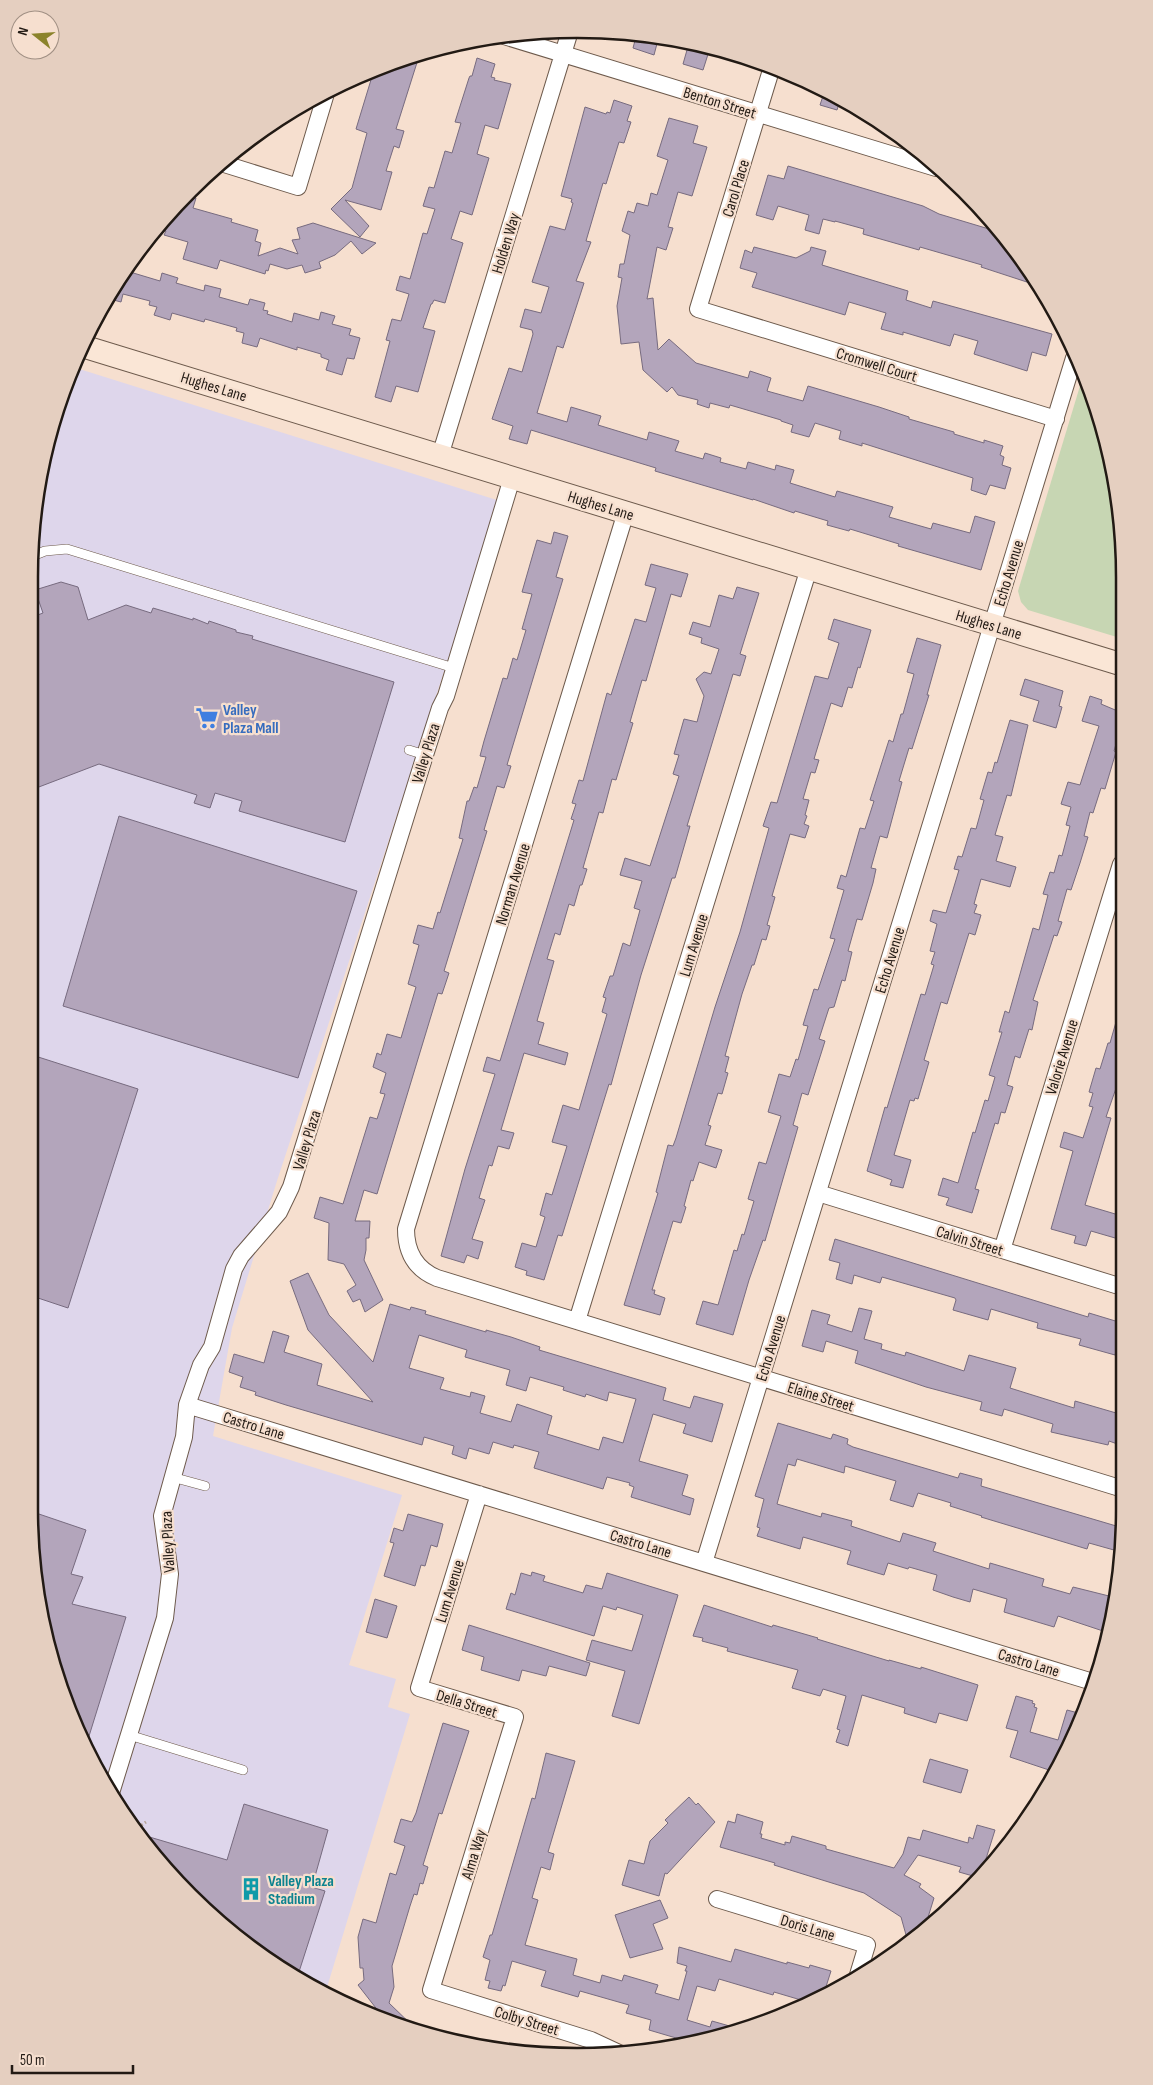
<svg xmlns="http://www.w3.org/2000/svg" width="1153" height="2085" font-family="'Sofia Sans Condensed',sans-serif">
<rect width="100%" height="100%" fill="#f6dfcf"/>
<path fill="#ded6eb" d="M73 367 500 501 276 1184 232 1328 213 1436 402 1495 349 1665 396 1679 388 1707 410 1714 325 1994 272 1964 189 1896 142 1842 85 1751 58 1684 33 1580 30 541 58 401Z"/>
<path fill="#c7d6b3" d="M1083 376 1095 400 1120 505V638L1028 610 1021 602 1018 591Z"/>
<path fill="#b3a5bb" stroke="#776b7f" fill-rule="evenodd" d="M637 33 659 36 654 55 633 48Z
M689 43 710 48 703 70 683 64Z
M420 53 396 129 404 131 399 148 394 146 386 171 392 172 381 210 345 200 369 226 360 237 331 209 352 188 367 133 356 129 374 70Z
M477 58 495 64 491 77 495 78 494 80 511 84 498 129 485 125 477 154 489 158 472 215 460 211 451 239 463 243 445 303 434 300 432 304H431L423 328 435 331 418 392 396 386 391 402 375 397 390 341 386 340 392 319 401 321 409 294 396 290 400 276 410 279 423 233 427 234 435 209 423 206 429 187 434 188 445 151 452 153 461 123 455 122 469 78 470 76H472Z
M825 90 841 98 837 110 820 105Z
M614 100 632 106 627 121 631 122 624 143 619 142 606 184 603 183 586 241 591 242 576 281 584 283 563 348 557 346 537 413 567 422 571 407 601 416 598 425 647 440 649 432 679 441 675 451 703 459 705 453 721 458 720 462 746 469 748 462 775 470 776 465 794 470 790 483 835 497 837 491 893 507 889 517 931 529 933 523 970 533 975 516 995 522 981 570 898 546 899 544 850 529 849 531 827 525 828 521 795 511 794 513 753 499V500L655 471 656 468 531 430 527 444 509 439 513 426 492 419 509 368 522 372 533 334 532 330 520 327 525 309 541 313 549 287 532 282 550 226 565 230 573 203 571 202 572 199 561 196 585 107 606 114 607 112 610 113Z
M669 118 698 126 693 143 707 147 692 196 678 192 668 227 673 228 666 250 657 247 647 299 653 298 658 350 669 339 696 363 748 378 750 371 771 378 767 391 803 401 808 386 879 407 909 417V419L954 432V434L984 443V440L1003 446 1000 455 1004 457 1002 465 1011 468 1005 489 990 485 986 495 971 490 973 478 862 443V446L839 439 841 431 815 423 809 437 791 432 793 425 781 421V420L730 405 729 408 710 403 709 408 697 404 698 400 678 395 672 387 667 392 643 370 639 342 621 344 617 306 622 278 618 277 620 264H624L630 235 622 231 628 211 634 213 637 203 648 206 651 193 657 195 668 160 657 156Z
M788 166 923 206 939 214 999 232 1032 272 1039 286 981 267 982 265 920 247 919 250 863 234 864 229 835 221V222L823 219 819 234 805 230 809 215 778 206 773 220 756 215 768 175 784 179Z
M186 195 196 198 193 208 232 219 231 222 258 230 255 241 261 243 258 256 280 248 298 254 292 240 300 239 297 228 313 223 376 243 362 254 351 241 335 255 319 262 321 268 305 273 302 265 287 269 270 264 268 271 266 270 265 274 220 260 217 269 183 259 188 242 164 235 166 231 156 228 165 215Z
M754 247 796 258 810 251 811 247 826 251 822 265 908 291 906 300 931 308 933 301 1052 334 1046 356 1032 352 1027 371 974 354 978 341 954 334 950 346 903 332V335L881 329 886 313 849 302 845 315 752 287 757 273 740 268 745 250 752 253Z
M130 263 132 264 130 272 160 281 162 273 178 278 176 283 204 291 205 285 221 289 219 297 248 305 250 299 265 303 263 310 268 311 267 314 292 322 294 313 319 320 321 312 335 316 332 324 351 329 349 335 360 338 354 359 347 358 342 375 326 370 329 360 321 357V354L297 347V350L260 338 257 347 242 343 244 333 236 331 237 328 205 319 204 322 172 313 170 320 154 315 157 307 149 305 150 301 123 294 121 302 106 298Z
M554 532 568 536 556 577 563 579 507 765 511 766 504 788 497 786 484 830 487 831 444 971 449 973 442 994 438 993 377 1194 364 1190 355 1221H370L369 1238H366V1250L364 1260 383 1300 365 1312 360 1299 353 1302 347 1291 356 1285 344 1264 328 1260 329 1223 314 1218 320 1197 343 1204 370 1117 377 1119 385 1094 380 1093 386 1073 373 1067 377 1053 381 1055 387 1034 401 1038 416 987 408 984 419 945 413 943 418 925 433 929 438 912 440 913 463 839 459 838 467 801H469L474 787 477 788 486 757 480 756 484 741 503 678 507 679 513 658 517 660 526 630 522 629 532 594 522 592 537 540 551 544Z
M651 564 688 574 681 597 671 594 646 681 642 680 630 722 633 723 616 780 612 779 603 813 599 812 583 868 587 869 582 885H580L574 906 569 904 560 935 555 933 547 959 554 961 537 1021 544 1023 538 1044 568 1053 565 1065 524 1053 501 1130 514 1133 509 1149 498 1146 492 1166 489 1165 479 1198 485 1200 472 1239 483 1242 478 1259 467 1255 464 1263 441 1256 465 1169 495 1074 483 1071 487 1057 500 1061 574 820 571 819 576 804 572 803 579 780 583 781 607 693 611 695 635 619 646 622 656 588 645 585Z
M61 582 78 587 88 620 126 605 151 613 153 608 193 620V618L208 624 209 621 236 630V632L253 636 252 639 394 682 345 842 239 811 242 801 215 793 210 808 194 803 197 795 99 764 31 790 30 618 43 613 35 590Z
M737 587 759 593 740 654 746 656 740 676 733 674 691 813 687 826H690L675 878H672L641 975 611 1085 609 1084 562 1236 558 1235 544 1280 526 1275 527 1271 515 1267 522 1243 536 1247 545 1217 540 1215 546 1193 552 1195 567 1146 552 1142 563 1105 579 1110 607 1014 602 1012 606 998 603 997 610 976H613L623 943 630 946 640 910 634 908 642 881 620 875 625 858 650 866 679 776 673 774 679 755 674 754 684 719 697 722 704 696 696 679 704 672 711 674 719 649 701 643 702 638 689 634 693 622 710 627 719 595 733 599Z
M834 619 871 630 860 668 858 667 852 688 848 687 842 707 831 703 814 759 819 760 815 773 811 772 803 799 809 800 805 815 807 816 804 824 809 826 805 838 790 834 772 896 775 897 767 925 770 926 766 940 762 939 754 965H752L742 994 725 1056 729 1057 725 1072 728 1073 722 1094 718 1093 708 1125 711 1126 705 1145 722 1150 716 1168 699 1162 693 1181 691 1180 684 1206 686 1207 681 1223 673 1221 652 1290H655L654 1294 665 1298 660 1315 624 1305 658 1193 656 1192 668 1145 673 1146 676 1138 715 1007 740 932 769 828 763 826 771 802 777 803 815 676 828 679 839 643 828 639Z
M917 638 941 645 927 695H929L912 749 909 748 899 781 902 782 887 838 880 836 871 868 876 869 873 883 862 920 857 919 848 951 852 952 845 981 842 980 834 1007 829 1008 819 1039 825 1041 808 1095 802 1093 793 1125 798 1127 765 1241 763 1240 749 1280 733 1335 696 1324 703 1301 718 1305 734 1250 737 1251 742 1234 744 1235 754 1201 748 1199 759 1162 766 1164 781 1116 768 1112 779 1074 790 1077 796 1059 798 1060 808 1026 803 1025 814 989 818 990 835 939 830 938 844 890 837 888 841 875 846 877 860 828 865 829 874 801 870 800 889 740 893 742 901 714H903L914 674 907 672Z
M1025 679 1063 691 1059 706 1062 707 1056 728 1033 721 1039 701 1020 695Z
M1090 696 1102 700 1101 704 1120 712V730L1114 751 1116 752 1105 789 1101 788 1093 813 1090 812 1084 836 1088 837 1080 863 1071 890 1067 889 1058 921 1062 922 1057 936 1054 935 1033 1000 1038 1002 1032 1030 1029 1029 1020 1058 1015 1056 1007 1085 1013 1087 1005 1113 1001 1112 998 1124 995 1123 975 1189 979 1190 972 1213 946 1205 949 1198 938 1195 943 1178 958 1183 973 1132 975 1133 985 1100 988 1101 995 1077 989 1075 1002 1032H999L1005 1011 1009 1013 1033 928 1039 930 1048 895 1043 894 1050 872 1054 873 1059 855 1062 856 1070 826 1066 825 1071 807 1061 804 1068 782 1080 785 1099 726 1082 721Z
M1010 720 1028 725 1011 796 1007 795 995 835 1003 837 996 861 1016 867 1010 887 981 879 974 904 977 905 974 913 981 915 975 935 969 933 947 1004 941 1002 924 1060 929 1062 918 1099 915 1098 914 1101 910 1100 894 1155 911 1160 903 1188 890 1185 892 1180 867 1171 885 1107 887 1108 921 994 925 995 934 965 931 964 935 952 930 951 937 924 930 921 933 910 946 913 959 870 954 869 958 856 962 857 971 828 976 829 984 800 980 799 988 772 992 773 995 762 997 763Z
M119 816 357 891 298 1078 63 1006Z
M1118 1015H1121L1122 1071 1106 1117 1111 1118 1085 1205 1122 1216V1240L1091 1231 1086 1246 1074 1243 1076 1236 1051 1229 1073 1151 1060 1147 1064 1132 1083 1138 1093 1107 1089 1106 1093 1093 1089 1092 1096 1068 1100 1069 1108 1043H1110Z
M32 1055 138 1089 68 1308 32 1296Z
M835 1239 1088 1317 1089 1313 1122 1323V1330L1115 1355 1079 1345 1081 1339 1037 1328 1038 1323 991 1309 988 1320 953 1310 956 1300 955 1298 882 1277 880 1283 854 1275 852 1284 836 1279 840 1263 829 1260Z
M308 1273 329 1315 373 1362 390 1304 410 1310 411 1307 426 1311 425 1314 486 1332V1330L511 1337 540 1347 539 1350 666 1388 663 1400 690 1408 694 1396 723 1404 712 1442 683 1433 686 1424 653 1414 639 1461 688 1475 682 1495 694 1499 690 1515 631 1497 634 1487 629 1485 630 1483 607 1477 603 1489 534 1468 539 1452 514 1445 513 1448 493 1442 489 1454 469 1448 466 1459 452 1454 454 1446 424 1437 422 1445 286 1405 255 1395 256 1392 240 1387 243 1377 229 1372 234 1354 264 1363 273 1331 289 1336 284 1352 322 1364 317 1385 373 1402 308 1330 290 1281ZM419 1335 467 1350 465 1357 510 1370 506 1385 526 1391 530 1377 564 1387 563 1390 585 1397 586 1394 607 1401 609 1392 636 1399 623 1443 603 1437 599 1450 547 1434 552 1416 517 1404 511 1422 480 1413 485 1396 471 1392 470 1397 440 1389 444 1378 409 1368Z
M859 1308 872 1311 864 1339 882 1344 881 1349 905 1356 906 1352 964 1371 969 1355 1016 1368 1010 1388 1074 1408 1075 1401 1123 1415V1446L1109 1441 1108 1445 1051 1432 1053 1424 1004 1409 1002 1416 980 1410 982 1402 926 1387 855 1363 858 1351 826 1341 823 1352 802 1346 812 1310 830 1315 827 1324 852 1332Z
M778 1423 831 1439 833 1434 848 1439 847 1444 853 1447 958 1478 960 1473 982 1479 981 1486 1123 1528 1121 1552 1089 1543 1087 1549 981 1517 982 1516 950 1506 951 1503 918 1493 913 1507 890 1500 896 1481 845 1466 844 1473 797 1459 795 1466 788 1464 777 1504 821 1517 822 1513 852 1521 851 1526 900 1542 903 1533 936 1543 933 1551 989 1569 990 1563 1044 1579 1042 1586 1070 1594 1073 1587 1113 1597 1106 1632 1058 1616 1054 1627 1004 1612 1007 1599 973 1589 970 1602 953 1597 933 1590 937 1575 909 1567 908 1569 888 1563 884 1575 847 1564 851 1551 803 1537 800 1549 757 1536 760 1528 757 1527 764 1499 755 1496Z
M33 1512 86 1530 71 1574 83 1577 72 1604 126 1617 85 1749 58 1684 33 1580Z
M408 1514 443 1524 437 1547 431 1545 425 1566 421 1565 415 1586 384 1576 394 1543 390 1542 394 1528 403 1531Z
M532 1572 545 1576 543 1581 583 1593 586 1585 602 1589 607 1573 678 1595 639 1724 612 1716 625 1671 586 1660 592 1640 632 1651 643 1615 617 1607 616 1610 603 1606 594 1636 506 1609 511 1593 515 1595 521 1573 531 1576Z
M375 1599 397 1606 387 1638 366 1632Z
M704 1605 772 1627 773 1625 818 1638 817 1639 889 1661V1660L921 1669V1667L978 1685 967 1721 939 1713 936 1723 904 1713 905 1708 862 1695 848 1746 836 1742 840 1730 837 1729 846 1696 823 1689 820 1696 792 1688 798 1670 727 1651 728 1648 702 1641 703 1638 693 1636Z
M469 1625 590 1663 586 1676 549 1666 546 1676 522 1670 519 1681 481 1670 484 1657 462 1650Z
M1016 1696 1033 1701 1032 1703 1035 1704 1034 1707 1037 1708 1030 1732 1058 1740 1067 1710 1082 1714 1055 1772 1010 1757 1018 1731 1006 1728Z
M443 1723 469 1731 442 1814 439 1813 423 1865 428 1867 423 1884 420 1883 417 1895 414 1894 410 1906 392 1966 394 1987 389 2003 419 2032 376 2015 379 2012 358 1985 364 1980 363 1968H360L358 1937 363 1919 376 1923 390 1873 396 1875 405 1846 394 1842 401 1819 412 1822 416 1813Z
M546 1753 575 1761 548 1852 554 1854 550 1870 541 1867 532 1898 538 1900 525 1945 577 1959 573 1975 600 1983 602 1975 622 1981 624 1975 658 1985 655 1993 679 2000 687 1971H685L687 1966 677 1963 679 1947 731 1962 735 1949 787 1964V1962L809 1968 810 1965 831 1971 823 1996 799 2008 801 2000 774 1992 773 1995 719 1979 715 1991 697 1986 687 2020 710 2027 712 2021 740 2029 693 2043 649 2030 651 2020 626 2013 629 2005 580 1991 578 1997 541 1986 546 1971 512 1961 505 1986 503 1985 501 1991 488 1988 490 1981 485 1980 490 1960 483 1957 490 1935H492L532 1798 535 1799Z
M930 1759 968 1770 961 1793 923 1782Z
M689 1797 696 1805 698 1803 715 1822 667 1874 665 1873 659 1896 622 1885 629 1860 644 1864 650 1841 668 1823 665 1820Z
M244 1804 328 1830 312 1887 325 1891 297 1978 272 1964 189 1896 142 1842 136 1833 227 1860Z
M737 1814 763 1822 760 1834H762L761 1838 785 1845V1842L790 1843 792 1836 826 1846V1849L894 1868 903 1854 908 1837 920 1840 923 1830 968 1843 969 1837 973 1839 977 1825 995 1830 980 1878 959 1872 961 1867 918 1855 904 1875 921 1884 919 1887 934 1898 924 1930 908 1942 901 1917 864 1893 774 1865 775 1863 720 1847 728 1821 735 1823Z
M660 1900 668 1918 653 1924 663 1949 630 1958 615 1915Z"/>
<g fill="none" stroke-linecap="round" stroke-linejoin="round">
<defs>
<path id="lane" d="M30 557 45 551 67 549 454 668
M409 750 425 755
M172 1477 205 1486
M129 1735 243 1770"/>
<path id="street" d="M504 36 936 168
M772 67 698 309 1056 419
M221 163 298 187 327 90
M440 456 570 31
M626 512 406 1229C406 1252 415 1269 437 1278L1123 1489
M818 1193 1122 1287
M1002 1250 1121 864
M577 1321 809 568
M187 1405 1096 1683
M479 1494 419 1688 515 1717 431 1990 591 2040 621 2054
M704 1563 1074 358
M111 1793 165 1618 170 1574 162 1516 184 1437 187 1405 201 1365 212 1347 234 1269 241 1256 279 1212 291 1187 425 755 440 708 446 696 512 478
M717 1899 867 1945 857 1978"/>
<path id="secondary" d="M82 346 1120 664"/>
</defs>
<use href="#lane" stroke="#6d5a4c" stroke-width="10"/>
<use href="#street" stroke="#6d5a4c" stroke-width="18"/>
<use href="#secondary" stroke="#6d5a4c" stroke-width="24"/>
<path stroke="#b5a295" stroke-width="3" stroke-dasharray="4 2.5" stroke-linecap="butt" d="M134 1830 146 1822"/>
<use href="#lane" stroke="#fff" stroke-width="9"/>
<use href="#street" stroke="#fff" stroke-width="16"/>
<use href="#secondary" stroke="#fae6d6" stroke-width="22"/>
</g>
<defs>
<symbol id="supermarket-bare" viewBox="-9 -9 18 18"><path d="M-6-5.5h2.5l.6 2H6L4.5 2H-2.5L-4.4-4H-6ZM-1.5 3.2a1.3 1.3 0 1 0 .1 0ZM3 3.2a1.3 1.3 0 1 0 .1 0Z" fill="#3f7fe0" stroke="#f6dfcf" stroke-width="2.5" paint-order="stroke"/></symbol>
<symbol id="building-bare" viewBox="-9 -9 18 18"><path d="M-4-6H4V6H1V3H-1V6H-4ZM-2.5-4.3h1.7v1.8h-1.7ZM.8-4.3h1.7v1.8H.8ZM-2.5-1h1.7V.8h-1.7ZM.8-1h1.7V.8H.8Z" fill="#0f9aa8" stroke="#f6dfcf" stroke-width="2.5" paint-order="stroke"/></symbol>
</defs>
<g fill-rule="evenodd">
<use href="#supermarket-bare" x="191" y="702" width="32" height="32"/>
<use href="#building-bare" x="235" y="1873" width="32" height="32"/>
</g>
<g text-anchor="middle" stroke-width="4.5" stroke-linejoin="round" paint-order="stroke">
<g font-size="16" fill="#221a14" stroke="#f6dfcf">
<text transform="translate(720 102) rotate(17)" y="6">Benton Street</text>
<text transform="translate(735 188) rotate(-73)" y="6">Carol Place</text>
<text transform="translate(505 243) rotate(-73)" y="6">Holden Way</text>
<text transform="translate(877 364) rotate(17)" y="6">Cromwell Court</text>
<text transform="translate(214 386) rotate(17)" y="6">Hughes Lane</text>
<text transform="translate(601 505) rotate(17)" y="6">Hughes Lane</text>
<text transform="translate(1008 573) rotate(-73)" y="6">Echo Avenue</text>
<text transform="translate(989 624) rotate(17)" y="6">Hughes Lane</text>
<text transform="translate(425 753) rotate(-73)" y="6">Valley Plaza</text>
<text transform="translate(512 884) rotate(-73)" y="6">Norman Avenue</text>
<text transform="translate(693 945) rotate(-73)" y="6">Lum Avenue</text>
<text transform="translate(889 960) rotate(-73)" y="6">Echo Avenue</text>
<text transform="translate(1061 1057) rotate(-73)" y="6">Valorie Avenue</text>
<text transform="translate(306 1140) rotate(-73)" y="6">Valley Plaza</text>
<text transform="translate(970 1240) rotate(17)" y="6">Calvin Street</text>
<text transform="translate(770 1348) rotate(-73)" y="6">Echo Avenue</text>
<text transform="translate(821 1396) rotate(17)" y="6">Elaine Street</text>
<text transform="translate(254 1425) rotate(17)" y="6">Castro Lane</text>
<text transform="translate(167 1542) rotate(-93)" y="6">Valley Plaza</text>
<text transform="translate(641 1543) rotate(17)" y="6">Castro Lane</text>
<text transform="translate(449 1591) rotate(-73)" y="6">Lum Avenue</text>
<text transform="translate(1029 1662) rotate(17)" y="6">Castro Lane</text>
<text transform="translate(467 1703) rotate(17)" y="6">Della Street</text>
<text transform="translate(473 1854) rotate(-73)" y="6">Alma Way</text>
<text transform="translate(808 1927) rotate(17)" y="6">Doris Lane</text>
<text transform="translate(527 2020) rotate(17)" y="6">Colby Street</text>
</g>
<g font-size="16" font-weight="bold" fill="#366cbe" stroke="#f6dfcf" text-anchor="start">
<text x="223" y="715">Valley<tspan x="223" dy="18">Plaza Mall</tspan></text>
</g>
<g font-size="16" font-weight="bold" fill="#0d838f" stroke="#f6dfcf" text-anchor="start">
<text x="268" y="1886">Valley Plaza<tspan x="268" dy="18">Stadium</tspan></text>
</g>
</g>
<path d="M0 0H1153V2085H0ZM577 38H577A539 539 0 0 1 1116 577V1509A539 539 0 0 1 577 2048H577A539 539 0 0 1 38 1509V577A539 539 0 0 1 577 38Z" fill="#e5cfc0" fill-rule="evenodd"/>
<path fill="none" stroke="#221a14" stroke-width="2.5" d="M577 38H577A539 539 0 0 1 1116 577V1509A539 539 0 0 1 577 2048H577A539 539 0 0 1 38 1509V577A539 539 0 0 1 577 38Z"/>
<g transform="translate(35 35) rotate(287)"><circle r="24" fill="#f6dfcf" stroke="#a19084"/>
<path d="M0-4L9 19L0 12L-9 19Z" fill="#8b832b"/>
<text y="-8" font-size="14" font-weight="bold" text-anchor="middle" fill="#221a14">N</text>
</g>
<path d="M12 2065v8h121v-8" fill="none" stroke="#221a14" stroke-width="2.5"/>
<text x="20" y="2065" font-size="15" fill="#221a14" stroke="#f6dfcf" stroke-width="4" paint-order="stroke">50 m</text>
</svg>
